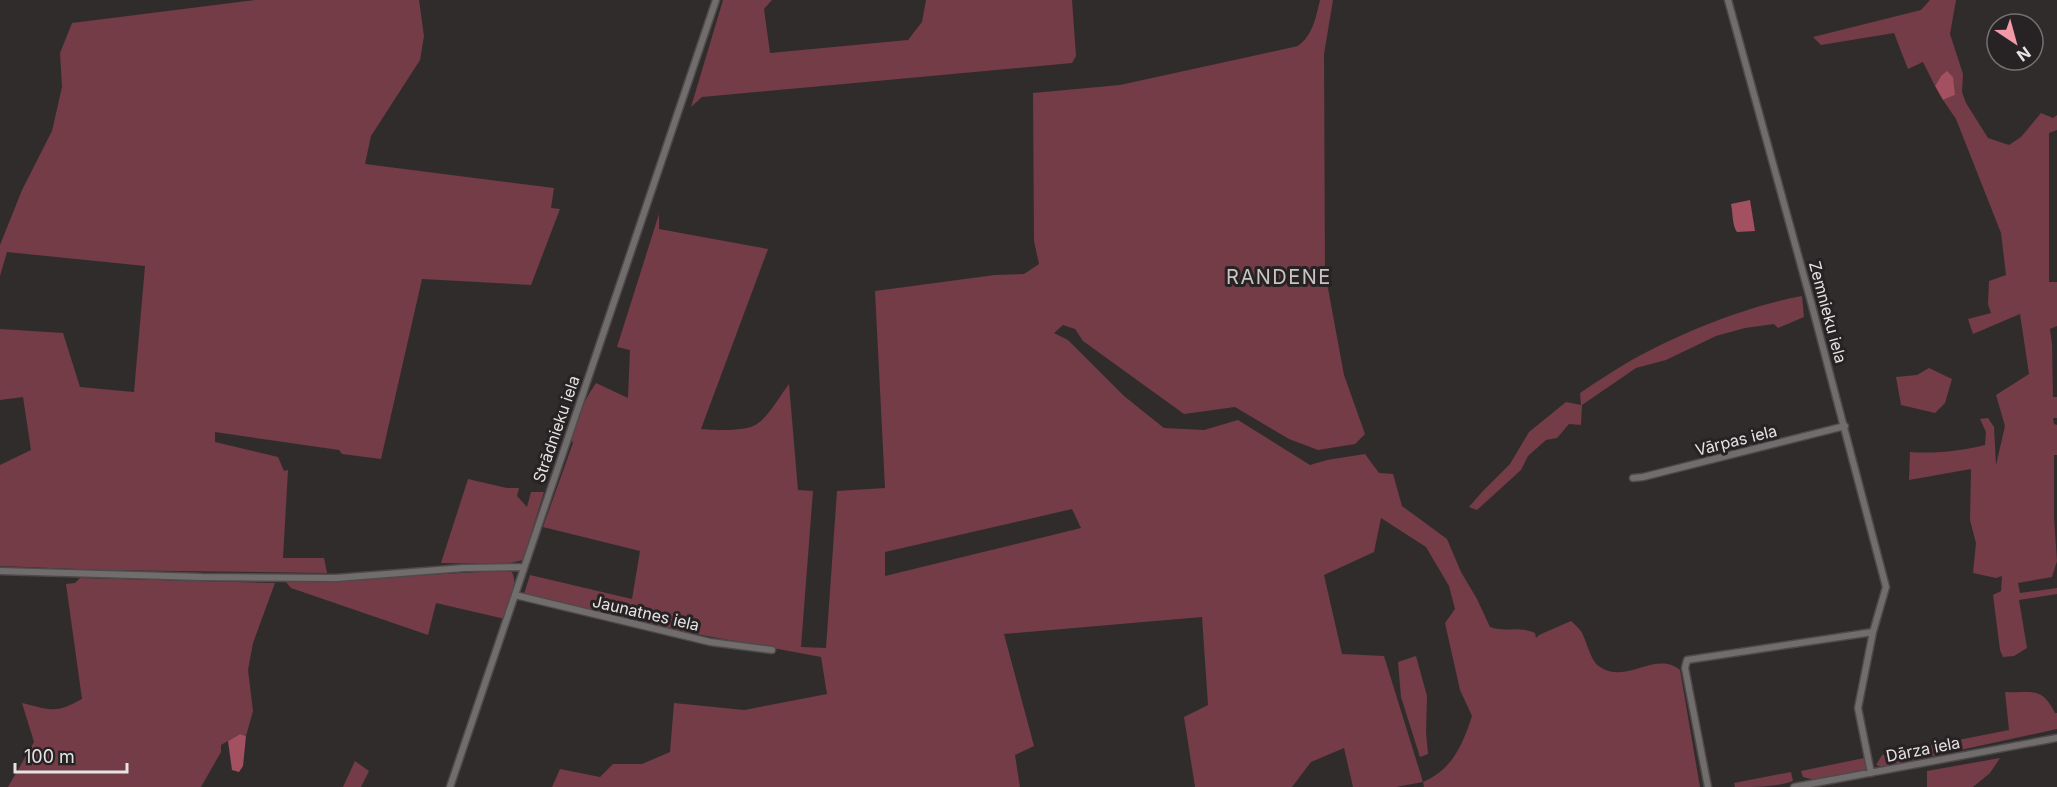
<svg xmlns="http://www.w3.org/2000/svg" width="2057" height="787" font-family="Inter,sans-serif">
<rect width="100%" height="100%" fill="#312c2c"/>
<path fill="#733c46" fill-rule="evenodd" d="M255 0H419L424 36 420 60 371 136 365 164 554 188 551 208 560 209 531 285 422 279 381 459 342 454 339 450 215 432V442L278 457 284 471 288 470 283 558H324L327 573 101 570 0 566V465L31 450 23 397 0 400V329L63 333 80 387 134 392 145 266 7 252 0 276V245L22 190 52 131 62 87 60 53 72 23Z
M723 0H772L764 9 770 53 908 40 922 22 926 0H1072L1076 56 1072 63 702 97 691 107Z
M1320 0H1333L1324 54 1325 272 1344 375 1365 434 1355 444 1318 450 1289 439 1235 407 1184 414 1083 341 1075 329 1063 325 1054 333 1068 340 1124 396 1164 428 1204 430 1238 420 1310 465 1327 460 1365 454 1379 473 1393 474 1402 506 1447 539 1461 572 1477 599 1490 627C1507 633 1517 625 1535 633L1536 638 1539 635 1571 621C1574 624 1578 627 1581 631 1587 641 1590 661 1600 667 1628 685 1655 650 1680 670L1700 787H1424L1423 782 1396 787H1353L1344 748 1311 762 1292 787H1195L1184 717 1208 705 1202 617 1004 634 1034 746 1015 755 1020 787H552L560 769 600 777 613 764H642L670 752 674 703 744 710 827 694 821 657 680 631 524 594 530 575 632 599 640 551 543 527 573 443 571 439C576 420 584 400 596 383L628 398 630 350 617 347 659 214V229L768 249 701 429C714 430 746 432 757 424 770 415 779 397 789 384L798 490 813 491 801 647 826 648 837 491 885 488 875 291 995 275 1024 274 1039 264 1034 241 1033 93 1120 85 1298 46C1313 35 1316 17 1320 0ZM1072 509 1081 528 885 576V552ZM1381 518 1426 547 1449 586 1455 609 1445 623 1460 690 1472 716C1463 744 1452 770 1423 782L1384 656 1342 654 1324 575 1374 552Z
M1930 0H1956L1950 34 1963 74 1962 92 1966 103 1988 138 2009 145 2021 137 2041 113 2053 118 2057 115V130L2049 133V282H2057V326L2050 329 2052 344 2053 397H2057V418H2053L2054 424 2057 425V455H2054V518L2057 561 2052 577 2018 583 2020 593 2057 588V594L2019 600 2027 648 2014 656 2003 657 2000 650 1993 595 2001 591 2002 576 1996 578 1973 573 1976 543 1970 520 1971 469 1909 480 1910 452C1936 454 1960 451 1985 445L1986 432 1980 419 1988 418 1994 427 1996 465 2005 426 1996 395 2029 374 2020 314 1973 334 1968 319 1991 313 1988 304 1989 281 2006 275 2001 233 1956 119 1943 100 1955 95 1941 76 1935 86 1923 62 1908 69 1894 33 1821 45 1813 37 1921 10Z
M1802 296 1804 317 1778 328 1774 324 1745 328 1716 336 1666 360 1636 368 1582 405 1581 425 1569 424 1557 438 1546 440 1528 456 1521 470 1477 510 1469 507 1482 492 1510 464 1529 432 1566 402 1581 405 1580 393C1596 382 1613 371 1630 361 1680 333 1747 306 1802 296Z
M1929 368 1952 379 1945 403 1935 413 1901 405 1896 377 1917 375Z
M468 479 507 488H519L517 496 527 507 531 492H544L523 560 506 564 441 563Z
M500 571 512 572C519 587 509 604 505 619L436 603 428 635 291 588 286 582Z
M80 578 275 583 253 643 248 670 253 711 246 736 240 734 221 745V752L201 787H8L34 742 22 703C51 710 55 714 82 699L66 584 75 583Z
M1416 656 1427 696 1426 732 1428 754 1420 757 1401 697 1398 662Z
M2005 692C2031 694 2041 685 2055 713H2057V729L1882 767 1876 765 1882 755 2009 730Z
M1864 758 1867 770C1848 774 1822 784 1803 777L1801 771Z
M2000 758 1990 773 1973 787H1927V771Z
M355 761 369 771 361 787H343Z
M1791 772 1793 781C1778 787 1752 787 1735 787L1734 783Z"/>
<path fill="#a35060" d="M1947 71 1953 77 1955 95 1943 100 1935 86 1941 76Z
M1750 200 1755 231 1737 232C1732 225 1733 213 1731 204Z
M240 734 246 736 243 766 239 772 232 770 228 741Z"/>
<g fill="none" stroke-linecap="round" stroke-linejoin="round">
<defs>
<path id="minor" d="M1728 0 1811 302 1886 587 1873 632 1858 708 1871 773
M1633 478 1643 477 1845 426
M0 571 202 577 336 578 464 568 524 567
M515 595 710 642 772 650
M450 787 716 0
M1708 787 1685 668 1687 660 1873 632
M1794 787 2057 738"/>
</defs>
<use href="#minor" stroke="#4e4a4b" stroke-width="9"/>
<use href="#minor" stroke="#726d6d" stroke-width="6"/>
</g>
<g text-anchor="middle" stroke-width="6" stroke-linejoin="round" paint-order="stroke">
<g font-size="16" fill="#e7e3e4" stroke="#272223">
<text transform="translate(1828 312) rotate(75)" y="6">Zemnieku iela</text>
<text transform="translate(556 429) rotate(-71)" y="6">Strādnieku iela</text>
<text transform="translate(1736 440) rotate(-14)" y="6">Vārpas iela</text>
<text transform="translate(646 613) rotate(13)" y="6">Jaunatnes iela</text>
<text transform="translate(1923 749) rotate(-11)" y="6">Dārza iela</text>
</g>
<g font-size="20" letter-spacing="1.5" fill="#cac3c4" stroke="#272223">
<text x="1279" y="284">RANDENE</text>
</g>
</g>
<g transform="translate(2015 42) rotate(144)"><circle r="28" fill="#272223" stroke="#746f70" stroke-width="1.5"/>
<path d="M0-4.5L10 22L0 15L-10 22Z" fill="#f39aa9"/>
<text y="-9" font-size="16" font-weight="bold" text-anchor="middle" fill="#e7e3e4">N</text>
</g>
<path d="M15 763v9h112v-9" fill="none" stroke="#e7e3e4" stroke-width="3"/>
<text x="24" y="763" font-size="18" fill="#e7e3e4" stroke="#272223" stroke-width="4.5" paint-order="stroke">100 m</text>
</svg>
